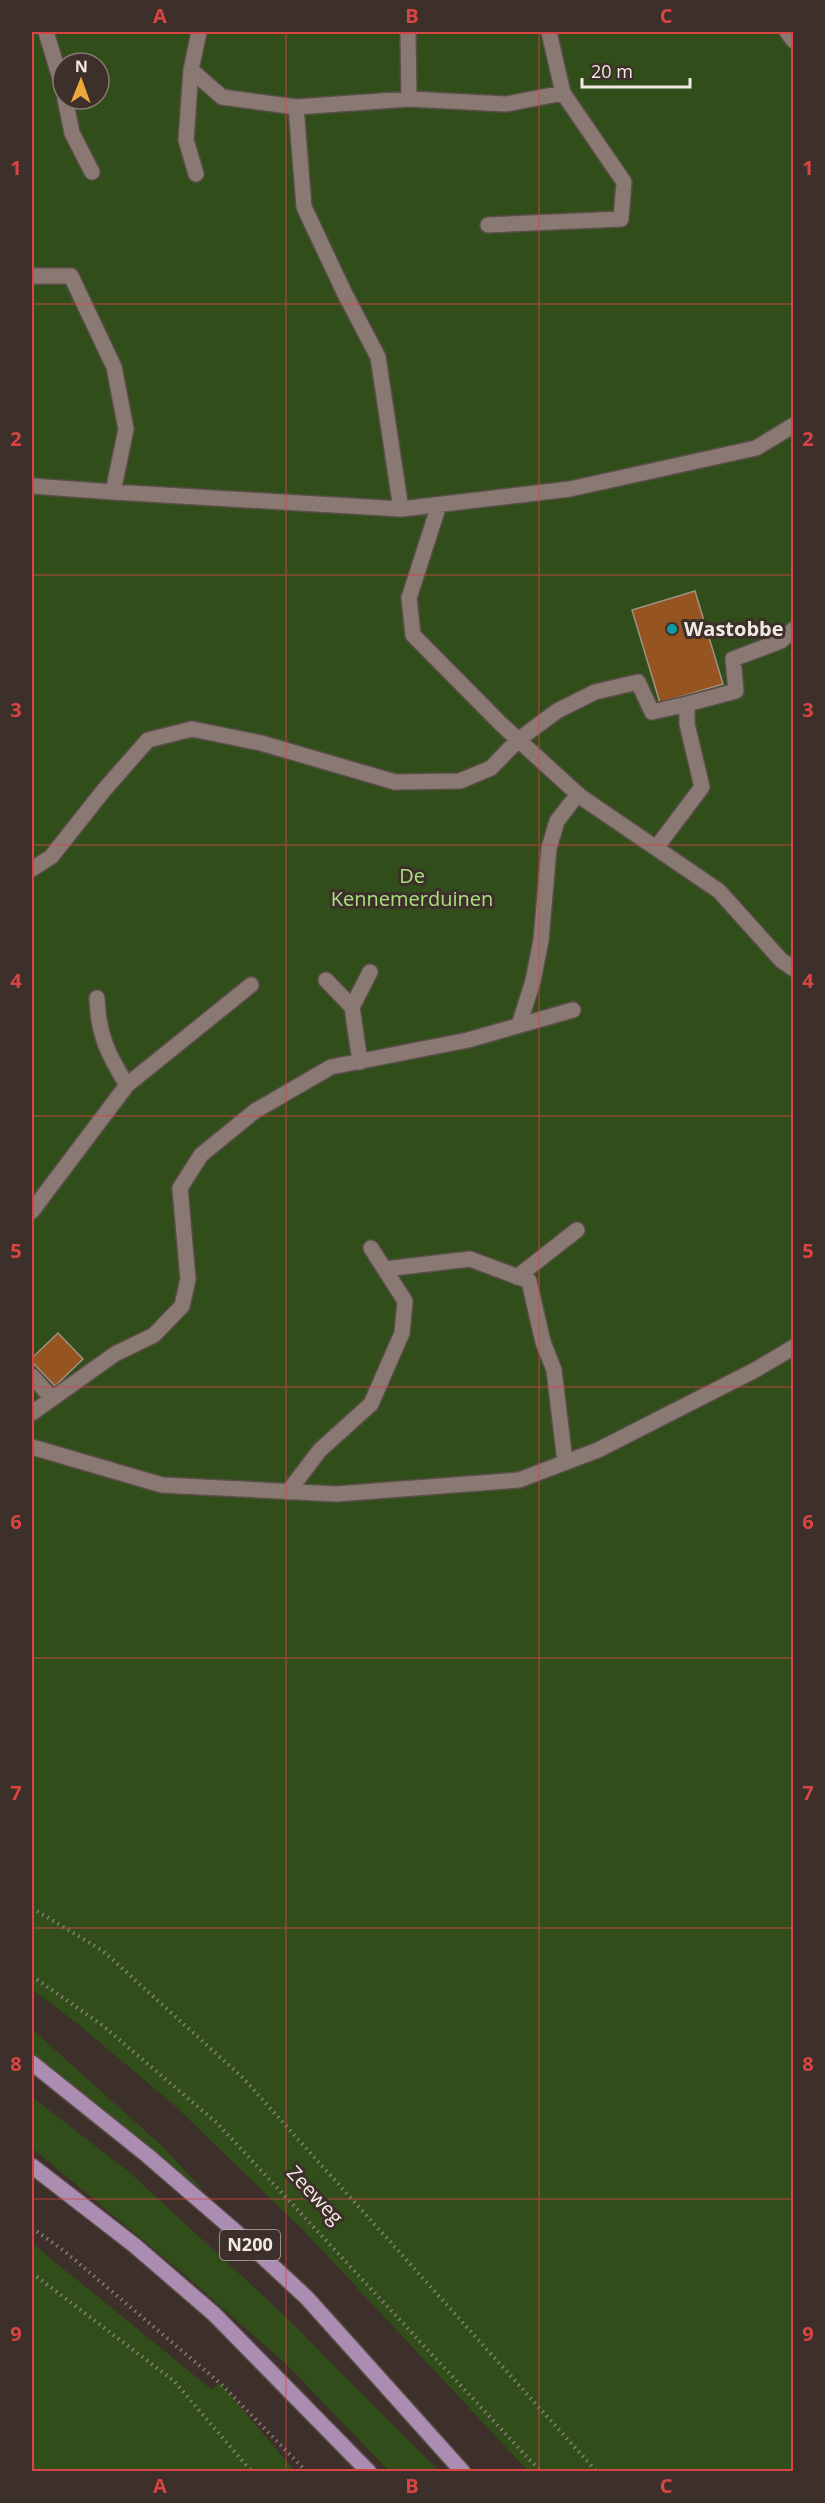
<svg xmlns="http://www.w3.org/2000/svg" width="825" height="2503" font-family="'Open Sans',sans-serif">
<rect width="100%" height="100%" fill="#3d2f29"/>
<path fill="#314e1a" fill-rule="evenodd" d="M32 32H793V2471H528L305 2232 173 2104 79 2025 32 1989ZM63 63H99V99H63Z
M32 2029 162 2146 205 2192 32 2056Z
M32 2097 128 2171 285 2316 439 2471H389L287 2365 184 2274 32 2148Z
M32 2243 211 2389 220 2383 295 2471H32Z"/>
<path fill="#955420" stroke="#a09187" stroke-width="1.5" d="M695 591 723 684 660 703 632 610Z
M58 1333 83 1359 55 1386 32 1362V1358Z"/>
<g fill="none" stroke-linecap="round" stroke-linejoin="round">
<defs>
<path id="service" d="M46 32 63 88
M408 32 409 99
M787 32 794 41
M191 70 199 32
M65 99 72 133 92 172
M296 107 409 99 506 104 563 93 549 32
M196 174 186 140 191 70 222 97 296 107 304 207 344 292 378 357 401 509
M488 225 621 219 624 182 563 93
M32 276H71L114 367 126 429 113 492 32 486
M113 492 401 509 570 489 756 448 794 425
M439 505 409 598 413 635 501 724 581 797 719 891 781 960 794 969
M656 848 702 787 687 724V704L736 691 733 659 781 641 794 629
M32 869 51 857 104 790 148 740 192 729 261 743 395 782 460 781 491 768 518 740 557 711 595 692 638 682 652 712 687 704
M326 980 352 1007 360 1062
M97 998C98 1034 108 1055 127 1085
M352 1007 370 972
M519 1025 533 981 541 940 549 848 557 821 578 794
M32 1211 127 1085 251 985
M385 1269 470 1259 529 1281 543 1342 554 1370 565 1462
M517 1277 577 1230
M32 1376 51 1397
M32 1413 115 1354 154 1335 182 1306 188 1279 180 1188 201 1155 255 1111 331 1067 468 1040 573 1010
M32 1447 162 1485 336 1494 519 1480 598 1450 757 1369 794 1347
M288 1492 320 1450 371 1404 402 1333 405 1301 371 1248"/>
<path id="primary" d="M32 2063 148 2156 236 2232 307 2298 463 2472
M32 2166 134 2245 214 2314 369 2472"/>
</defs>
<use href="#service" stroke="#5a4e49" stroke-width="18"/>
<use href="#primary" stroke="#5a4e49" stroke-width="18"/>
<path stroke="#897d78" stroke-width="4" stroke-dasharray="1.5 4.5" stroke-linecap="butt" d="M32 1908 103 1951 243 2078 597 2472
M32 1976 102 2025 217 2123 541 2472
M32 2228 63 2250 220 2383 307 2472
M32 2273 174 2381 252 2472"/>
<use href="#service" stroke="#897972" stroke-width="15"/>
<use href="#primary" stroke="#ab8db1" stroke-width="15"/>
</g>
<path fill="none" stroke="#da4544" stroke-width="1.5" stroke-opacity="0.55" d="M286 32V2472M539 32V2472M32 304H794M32 575H794M32 845H794M32 1116H794M32 1387H794M32 1658H794M32 1928H794M32 2199H794"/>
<circle fill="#0f9aa8" stroke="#3d2f29" stroke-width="2" cx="672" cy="629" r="6"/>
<g text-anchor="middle" stroke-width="6" stroke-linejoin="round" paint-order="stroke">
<rect fill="#3d2f29" stroke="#bcb1ad" stroke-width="1.5" x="220" y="2230" width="60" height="30" rx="4.5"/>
<g font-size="18" font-weight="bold" fill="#f2e9e5">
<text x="250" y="2251">N200</text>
</g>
<g font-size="20" font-weight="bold" fill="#f2e9e5" stroke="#3d2f29" text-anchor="start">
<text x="684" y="636">Wastobbe</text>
</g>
<g font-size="20" fill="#a8e080" stroke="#3d2f29">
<text x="412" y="883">De<tspan x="412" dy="23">Kennemerduinen</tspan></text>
</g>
<g font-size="20" fill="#f2e9e5" stroke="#3d2f29">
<text transform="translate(315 2195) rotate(47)" y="7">Zeeweg</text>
</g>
</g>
<rect width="825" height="2503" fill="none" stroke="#3d2f29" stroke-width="66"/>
<g transform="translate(81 81) rotate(1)"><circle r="28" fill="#3d2f29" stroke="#857974" stroke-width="1.5"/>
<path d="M0-4.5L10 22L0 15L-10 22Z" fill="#eda83b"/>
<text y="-9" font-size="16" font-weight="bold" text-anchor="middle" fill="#f2e9e5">N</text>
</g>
<path d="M582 78v9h108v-9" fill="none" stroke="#f2e9e5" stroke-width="3"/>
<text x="591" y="78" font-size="18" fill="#f2e9e5" stroke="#3d2f29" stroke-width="4.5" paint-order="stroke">20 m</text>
<rect x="33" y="33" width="759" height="2437" fill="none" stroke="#da4544" stroke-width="2"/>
<g font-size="20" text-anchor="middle" font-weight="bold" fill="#da4544">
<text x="160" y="23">A</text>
<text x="412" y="23">B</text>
<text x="666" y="23">C</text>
<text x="16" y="175">1</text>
<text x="808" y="175">1</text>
<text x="16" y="446">2</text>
<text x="808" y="446">2</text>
<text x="16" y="717">3</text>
<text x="808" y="717">3</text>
<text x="16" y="988">4</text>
<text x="808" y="988">4</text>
<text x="16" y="1258">5</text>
<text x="808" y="1258">5</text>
<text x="16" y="1529">6</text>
<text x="808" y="1529">6</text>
<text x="16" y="1800">7</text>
<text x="808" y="1800">7</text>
<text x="16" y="2071">8</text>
<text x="808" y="2071">8</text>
<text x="16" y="2341">9</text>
<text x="808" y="2341">9</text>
<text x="160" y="2493">A</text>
<text x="412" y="2493">B</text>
<text x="666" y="2493">C</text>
</g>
</svg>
